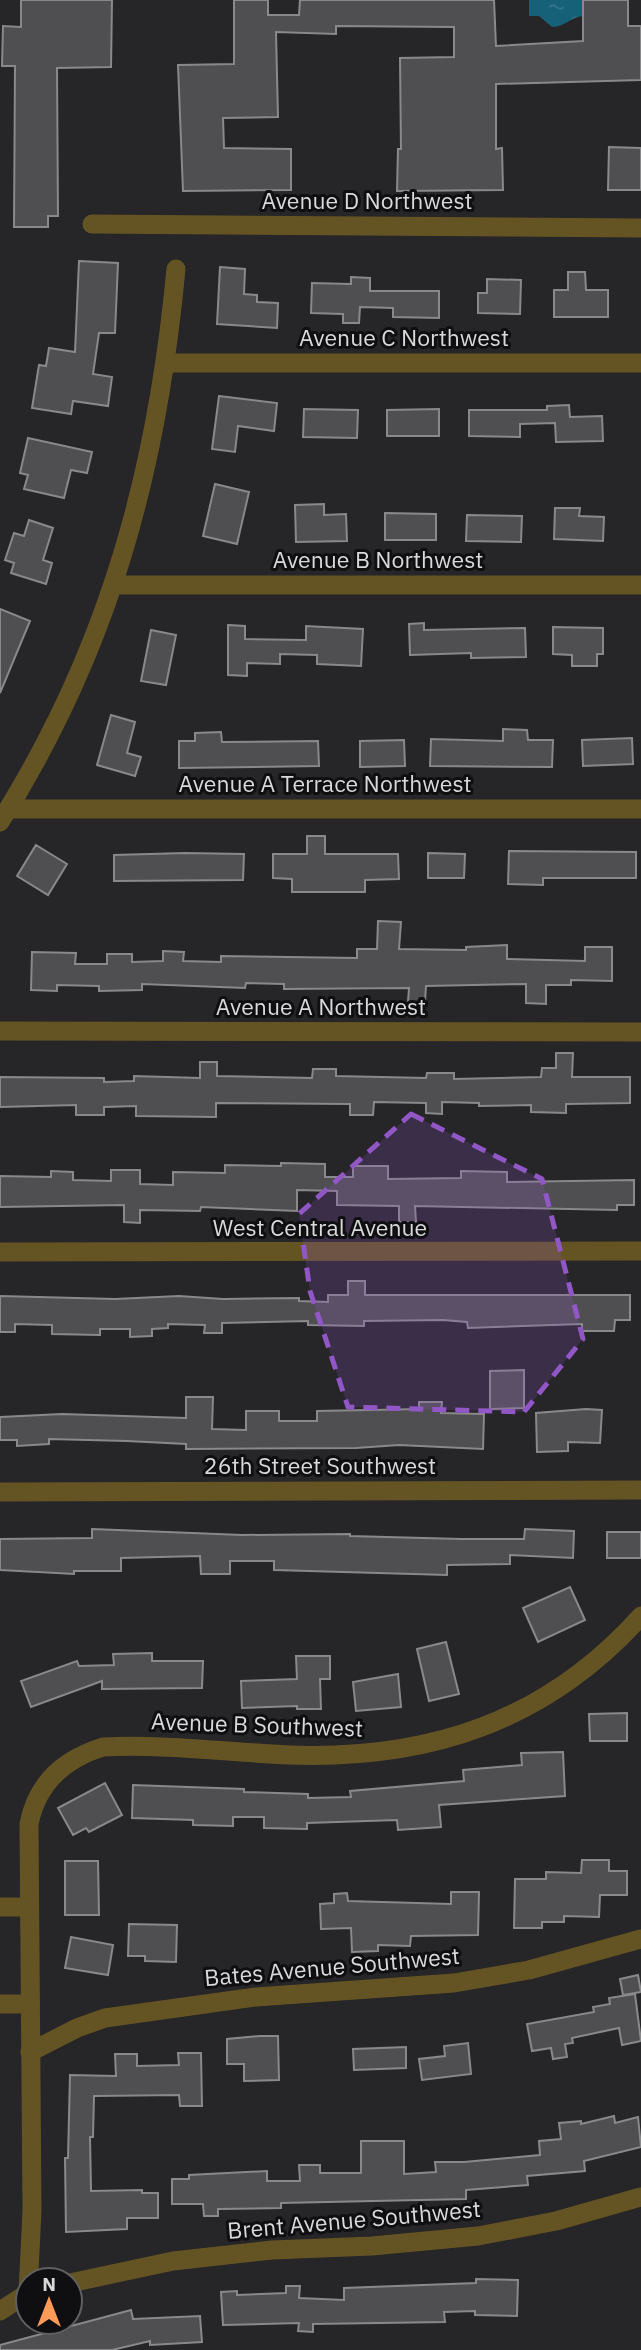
<svg xmlns="http://www.w3.org/2000/svg" width="641" height="2350" font-family="'IBM Plex Sans',sans-serif">
<defs>
<pattern id="water-ripples" width="26" height="14" patternUnits="userSpaceOnUse" patternTransform="scale(1.75)"><rect width="26" height="14" fill="#166078"/><path d="M2 4q2-2 4 0t4 0M15 11q2-2 4 0t4 0" fill="none" stroke="#37768b"/></pattern>
</defs>
<rect width="100%" height="100%" fill="#262528"/>
<path fill="url(#water-ripples)" d="M529 0H585L584 16C572 16 565 27 552 27L539 16H529Z"/>
<path fill="#4f4e51" stroke="#89888b" stroke-width="2" d="M21 0H112L111 67 57 68 58 216H48V227H14L15 66H2L3 26 21 27Z
M234 0H268V15H299L300 0H494L496 46 583 41V0H628V26H641V80L496 84V149L502 148 503 190 397 191 398 149H401L400 58 454 57V27L336 26V34L276 32 278 117 223 118 224 148 291 149V190L183 191 178 65 234 64Z
M609 147 641 148V190H608Z
M79 261 118 263 115 333H99L93 374 112 377 108 406 73 401 71 414 32 408 39 365 46 366 49 348 75 352Z
M220 267 245 269 244 294 257 295V302L278 303 277 328 217 324Z
M568 272H585L586 290H608V317H554V290H568Z
M351 277 370 278V291H439V318L393 317V308L360 307 359 323H343V314L311 313 312 283 351 284Z
M487 279 521 280 520 314 478 313V293H487Z
M219 396 277 403 274 431 238 426 235 452 212 449Z
M569 405 570 417 602 416 603 441 556 442 555 423 520 424V437L469 436V410H547V406Z
M304 409 358 410 357 438 303 437Z
M439 409V436H387V410Z
M28 438 92 452 87 473 71 470 64 498 24 489 28 475 20 473Z
M215 484 249 492 237 544 203 536Z
M324 504V515L346 514 347 541 296 542 295 505Z
M555 508H580L579 516 604 517 603 541 554 539Z
M385 513 436 514V540H385Z
M467 515 522 516 521 542 466 541Z
M29 520 53 528 43 560 52 563 46 584 11 573 14 563 5 560 14 533 24 536Z
M0 609 30 621 0 693Z
M424 623V630L525 628 526 657 471 658V653L410 655 409 624Z
M228 625 245 626V639L306 640V626L363 629 361 666 317 664V655L280 654V664L247 663V676L228 675Z
M553 627 603 628V654H597V666H572V655L553 654Z
M151 630 176 635 166 685 141 681Z
M111 715 135 722 127 753 141 757 135 776 97 765Z
M503 729 527 730 528 740H553L552 767 430 766 431 739 503 741Z
M221 732 222 742 318 741 319 766 179 768V741H195V733Z
M632 738 633 764 583 766 582 740Z
M404 740 405 766 360 767V741Z
M307 836H325V854H398L399 879 365 880V892H292V879L273 878V854H307Z
M36 845 67 864 48 895 17 876Z
M509 851 636 852V878H543V885L508 884Z
M185 853 244 854 243 880 114 881V855Z
M428 853 465 854 464 878H428Z
M378 921 401 922 399 949 466 950V947L507 945V959L585 961V947H612V981L571 980V985H546V1004L526 1003V984L426 986 425 1002H408L409 988 284 989V984L246 983 245 988 142 984V990L99 991V986L57 985V991L31 990 32 952 76 953 75 964H107V954H132V962L163 961V951L184 952 183 961 221 962V956L357 958V949H377Z
M556 1053H573L572 1077H630V1103L566 1104V1113L531 1112V1105L479 1106V1103L442 1102V1114L426 1113V1103L374 1102 373 1115H350V1104L216 1103V1117L136 1116V1106L104 1107V1115H76V1105L0 1107V1077L104 1078V1082L134 1081V1076L200 1078V1062H217V1076L312 1078 313 1069H336V1076L426 1078 427 1073H454V1079L541 1077 542 1068H556Z
M281 1163 325 1164V1177H353V1166H388V1179L461 1178V1171L507 1172V1182L634 1180V1205H617V1210L415 1206 416 1222H399V1206L337 1205V1191L297 1190V1211L201 1207 200 1211 140 1210V1223L124 1222V1205L0 1207V1176L51 1177V1171L73 1172V1180L111 1181V1170H140V1184L173 1185V1172L225 1173V1165L281 1166Z
M348 1281H365V1295H630V1320H615L614 1331H582V1324L468 1328 467 1322 443 1320 364 1321V1326L308 1325V1321L222 1323V1333H204L205 1325 168 1324V1328L152 1329V1336L130 1337V1329H100V1335L52 1334V1325L15 1324V1332H0V1296L115 1299 179 1296 223 1299 299 1298V1301L328 1302V1295H348Z
M524 1370V1408L490 1409V1371Z
M186 1397H213L212 1429 246 1430V1411H279V1421H317V1411L419 1409V1402H442L441 1413 484 1414 483 1449 399 1445 356 1448 186 1449V1444L127 1441 49 1439V1444L17 1446V1440H0V1417L62 1414 186 1418Z
M586 1409 602 1410 600 1443 568 1442V1451L537 1452 536 1413Z
M92 1529 242 1535 350 1534V1536L461 1539H524L525 1529 574 1531 573 1558 510 1555V1564L447 1565V1575L274 1570V1561H230V1574H201L200 1556 121 1558V1571H74V1574L0 1570V1539L92 1538Z
M607 1532H641V1558H607Z
M570 1587 585 1620 538 1642 523 1608Z
M446 1642 459 1694 429 1701 417 1649Z
M152 1653V1661H203L202 1688 102 1689V1681L31 1707 21 1681 77 1661 79 1666 114 1665 113 1654Z
M296 1656H330V1679H320L321 1709H297V1706L242 1708 241 1681 297 1679Z
M398 1674 401 1707 356 1711 353 1682Z
M627 1713V1741H590L589 1714Z
M563 1752 565 1796 439 1805 441 1827 398 1830 397 1820 307 1823V1829L264 1828V1817H233V1826L193 1825V1820L132 1818 133 1785 244 1789V1792L308 1794V1798L351 1797 350 1791 464 1781 463 1770 522 1765 521 1753Z
M105 1783 122 1815 89 1832 86 1828 73 1835 58 1808Z
M582 1860H609V1871H627V1895H600L599 1917 564 1916V1922H542V1928H514L515 1879H546V1872L581 1873Z
M65 1861H98L99 1915H65Z
M451 1892H479L478 1935 411 1936 410 1946 378 1945V1951L352 1952 351 1928 321 1929 320 1904 334 1903V1894L347 1893 348 1901 451 1904Z
M129 1924 177 1925 176 1962 145 1961V1956H128Z
M71 1937 113 1945 108 1975 65 1968Z
M638 1975 641 1992 623 1995 620 1979Z
M635 1994 641 2041 622 2045 619 2028 572 2038 573 2043 565 2044 567 2057 553 2059 551 2048 532 2051 527 2024 594 2012 593 2007 610 2004 609 1998Z
M260 2036H278L279 2080 244 2081V2064H227V2039Z
M468 2043 471 2074 422 2080 419 2059 445 2056 444 2046Z
M406 2047V2068L354 2070 353 2049Z
M178 2053H201L202 2106H180L179 2095 94 2096 93 2137H90L91 2191 142 2190V2193H158V2218H127V2229L66 2232 65 2158H68L70 2075 116 2076 115 2054H137V2066L179 2065Z
M614 2116 615 2123 638 2117 641 2147 584 2161 585 2171 527 2176 528 2185 466 2190V2199L281 2203V2208L218 2209V2216H204L203 2204H172V2179H189V2175L267 2171V2181H300L299 2165H320V2173H361V2141H404V2174L436 2172 435 2162H464L540 2155 539 2141 561 2139 559 2123 581 2121V2124Z
M476 2279 518 2280 517 2316 475 2315V2311L444 2312 445 2322 313 2324V2332L298 2331 299 2323 223 2325 221 2292 237 2291V2295L286 2293V2286H300L299 2298 344 2300V2288L476 2283Z
M131 2310 133 2319 200 2316 202 2342 150 2345V2341L112 2350H0V2345Z"/>
<g fill="none" stroke-linecap="round" stroke-linejoin="round">
<path stroke="#655423" stroke-width="19" d="M92 224 641 228
M168 363H641
M115 585H641
M9 809H641
M0 822C109 649 157 472 176 269
M0 1031 641 1032
M0 1252 641 1251
M0 1492 641 1490
M0 1907H29
M0 2004H28
M30 2052 77 2028 105 2018 256 1997 454 1983 529 1970 641 1939
M70 2283 173 2261 272 2250 372 2246 478 2236 556 2221 641 2197
M28 2293 32 2210 29 1824C37 1783 64 1759 103 1747 165 1744 227 1752 289 1755 428 1760 546 1722 641 1616
M0 2311 28 2293"/>
</g>
<path fill="#9257c6" fill-opacity="0.2" stroke="#9257c6" stroke-width="5" stroke-dasharray="14 9" stroke-linejoin="round" d="M411 1114 542 1179 583 1339 524 1412 348 1407 310 1291 299 1214Z"/>
<g text-anchor="middle" stroke-width="6" stroke-linejoin="round" paint-order="stroke">
<g font-size="23" fill="#d9d9da" stroke="#0f0e10">
<text x="367" y="209">Avenue D Northwest</text>
<text x="404" y="346">Avenue C Northwest</text>
<text x="378" y="568">Avenue B Northwest</text>
<text x="325" y="792">Avenue A Terrace Northwest</text>
<text x="321" y="1015">Avenue A Northwest</text>
<text x="320" y="1236">West Central Avenue</text>
<text x="320" y="1474">26th Street Southwest</text>
<text transform="translate(257 1725) rotate(2)" y="8">Avenue B Southwest</text>
<text transform="translate(332 1967) rotate(-5)" y="8">Bates Avenue Southwest</text>
<text transform="translate(354 2220) rotate(-5)" y="8">Brent Avenue Southwest</text>
</g>
</g>
<g transform="translate(49 2301)"><circle r="33" fill="#0f0e10" stroke="#605f61" stroke-width="2"/>
<path d="M0-5L12 26L0 18L-12 26Z" fill="#fe9b58"/>
<text y="-10" font-size="19" font-weight="bold" text-anchor="middle" fill="#d9d9da">N</text>
</g>
</svg>
